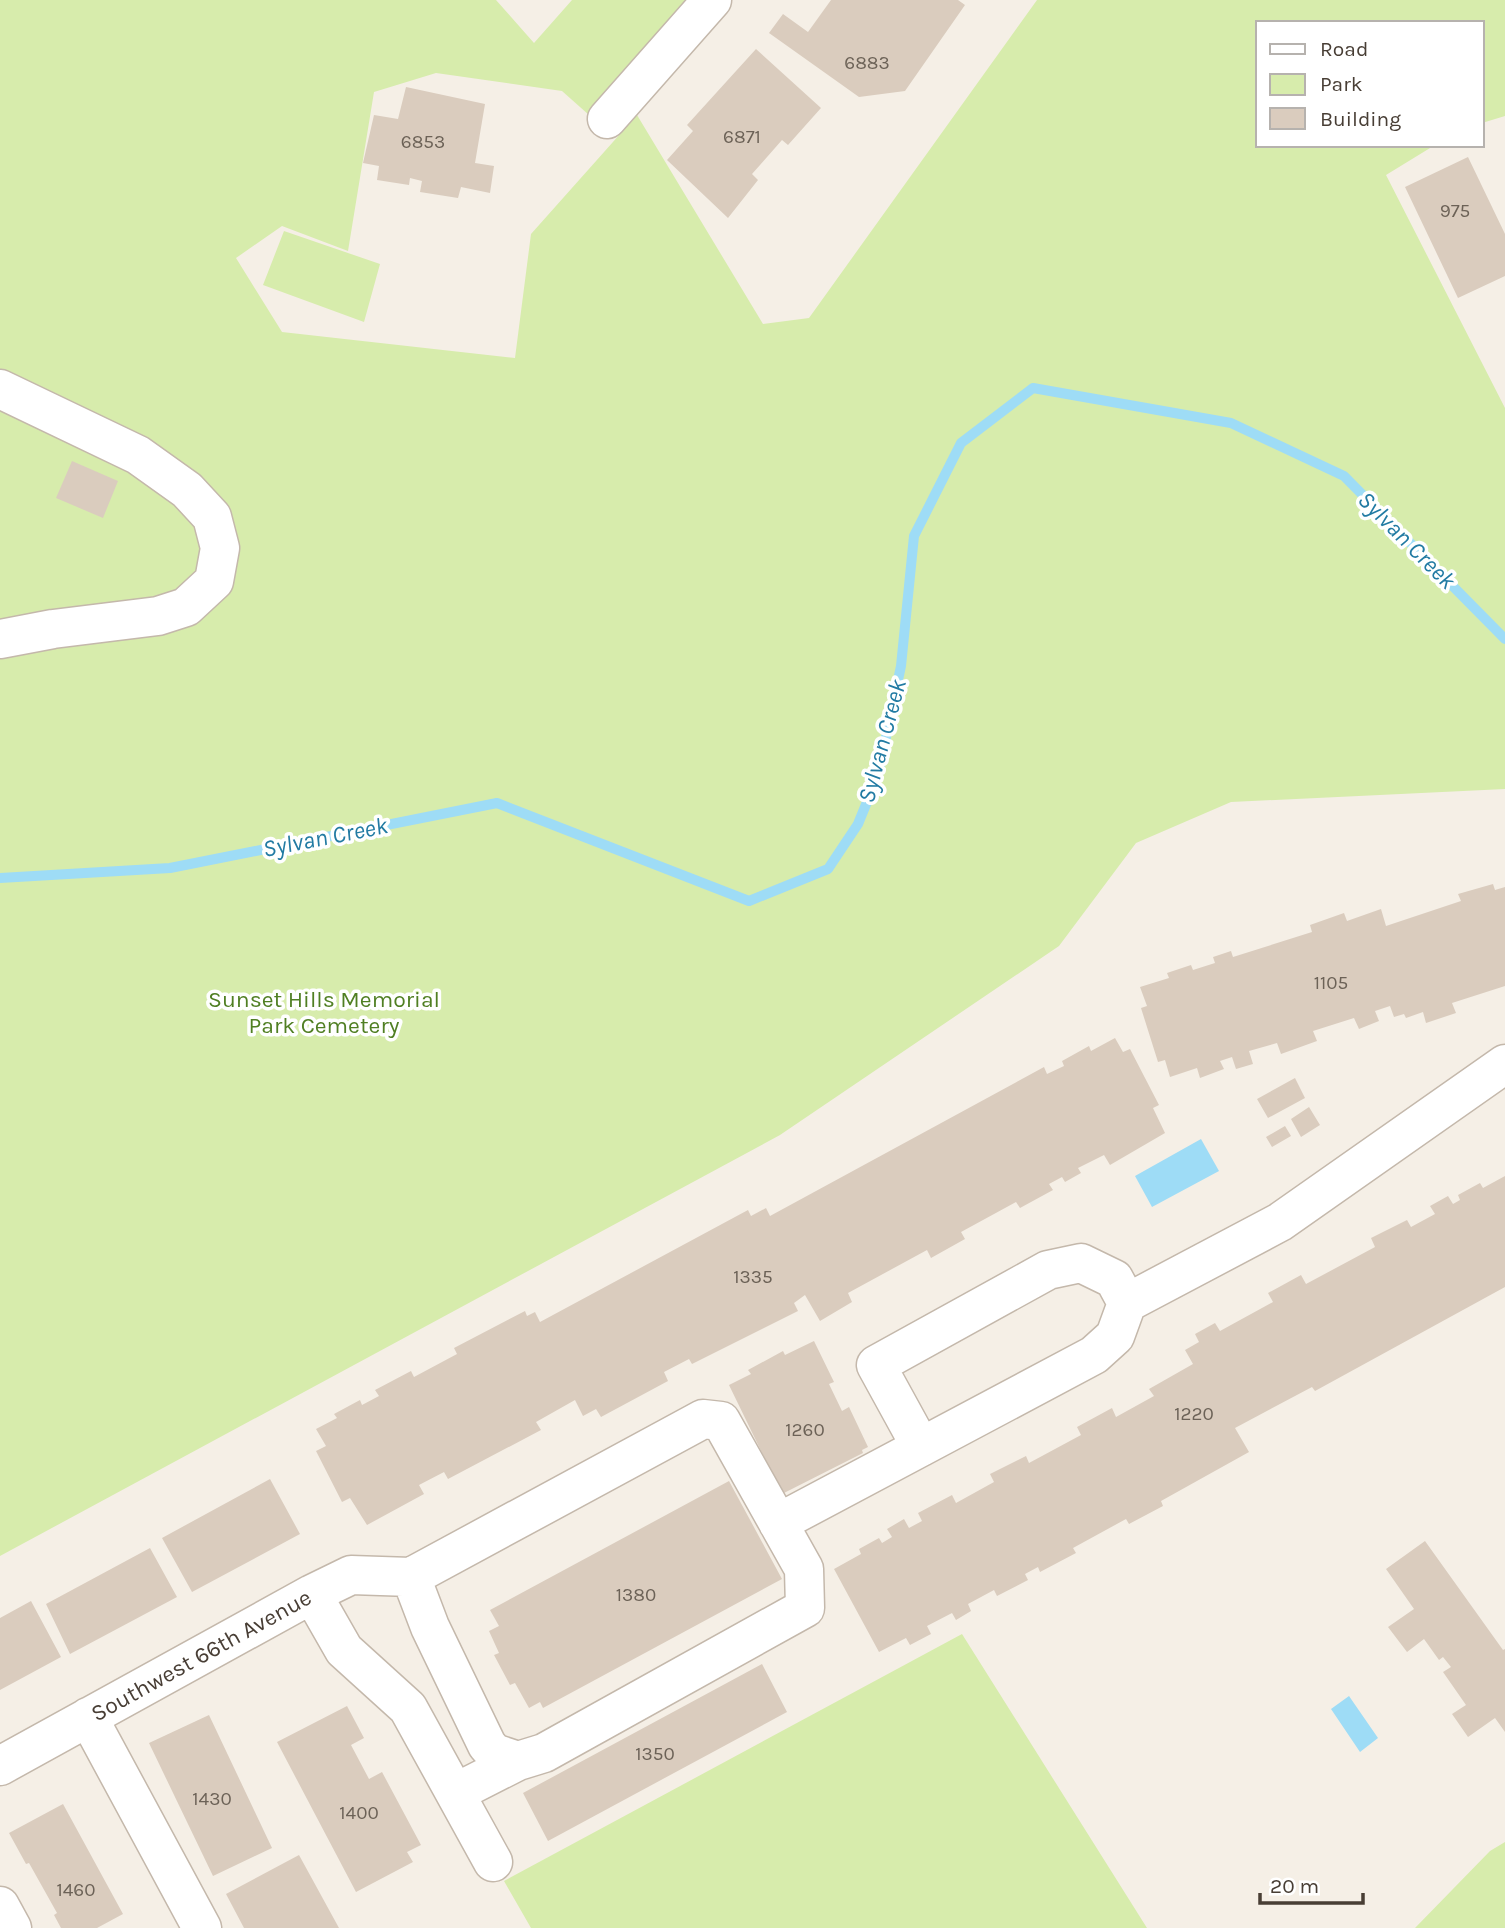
<svg xmlns="http://www.w3.org/2000/svg" width="1505" height="1928" font-family="Karla,sans-serif">
<rect width="100%" height="100%" fill="#f5efe6"/>
<path fill="#d7ecac" d="M0 0H496L534 43 572 0H690L589 115 562 91 436 73 374 92 348 251 282 226 236 258 282 332 515 358 531 234 637 115 763 324 809 318 1037 0H1505V116L1482 123V23H1258V145H1435L1386 175 1505 408V789L1231 802 1136 843 1059 946 780 1135 0 1556Z
M284 231 380 264 364 322 263 285Z
M962 1634 1147 1928H531L504 1881Z
M1505 1842V1928H1415L1490 1851Z"/>
<path fill="#9edcf6" d="M1201 1139 1219 1171 1152 1207 1135 1176Z
M1349 1696 1378 1738 1360 1752 1331 1709Z"/>
<g fill="none" stroke-linecap="round" stroke-linejoin="round">
<path stroke="#9edcf6" stroke-width="10" d="M0 878 170 868 497 803 749 901 828 869 858 824 878 775 901 666 914 536 961 443 1033 388 1231 423 1344 476 1505 639"/>
</g>
<path fill="#daccbe" d="M831 0H958L965 5 905 91 859 97 769 33 783 14 808 32Z
M756 49 821 108 788 145 782 140 752 174 758 180 728 218 667 160 693 131 687 125Z
M406 87 485 104 475 163 494 166 490 193 461 187 458 198 420 192 422 181 410 178 409 185 377 180 379 166 363 163 374 115 398 119Z
M1468 157 1505 234V276L1458 298 1405 187Z
M72 461 118 481 103 518 56 498Z
M1493 884 1495 890 1505 887V986L1452 1003 1456 1013 1426 1023 1423 1012 1406 1018 1404 1014 1394 1017 1390 1006 1375 1011 1379 1021 1359 1029 1354 1018 1313 1031 1317 1041 1281 1054 1277 1043 1249 1051 1253 1064 1236 1069 1232 1057 1220 1061 1224 1069 1200 1078 1197 1068 1170 1077 1165 1060 1158 1062 1141 1008 1147 1006 1140 987 1169 978 1167 973 1191 965 1193 970 1215 963 1213 957 1231 951 1233 957 1312 932 1310 925 1344 913 1347 921 1381 909 1386 926 1461 901 1458 894Z
M1115 1038 1123 1052 1130 1049 1159 1105 1153 1108 1165 1133 1110 1165 1104 1155 1078 1168 1081 1173 1065 1182 1062 1177 1049 1184 1053 1190 1020 1208 1016 1202 961 1232 965 1239 931 1258 927 1250 848 1293 852 1302 820 1321 805 1295 794 1303 798 1311 692 1364 689 1359 664 1372 668 1381 601 1417 596 1409 583 1416 575 1400 536 1422 541 1430 448 1479 444 1472 419 1485 424 1494 367 1525 350 1498 342 1502 316 1451 326 1446 316 1429 337 1418 334 1414 360 1400 362 1405 379 1396 375 1390 411 1371 414 1377 457 1354 454 1348 525 1311 527 1316 535 1312 540 1322 748 1210 751 1216 766 1208 770 1216 1044 1067 1047 1074 1064 1066 1062 1061 1089 1046 1091 1051Z
M1295 1078 1305 1098 1268 1118 1257 1099Z
M1309 1107 1320 1125 1301 1137 1291 1119Z
M1285 1126 1291 1136 1272 1147 1266 1137Z
M1505 1176V1287L1315 1391 1312 1387 1235 1428 1249 1452 1161 1501 1163 1506 1129 1524 1126 1519 1073 1548 1076 1553 1040 1572 1038 1567 1025 1574 1028 1580 997 1596 994 1590 968 1604 971 1611 956 1620 952 1613 927 1626 931 1634 910 1645 906 1638 879 1652 834 1569 861 1554 859 1549 879 1538 882 1543 892 1537 887 1529 904 1519 909 1528 922 1521 918 1513 952 1495 956 1503 994 1482 990 1474 1026 1456 1029 1463 1081 1435 1077 1427 1112 1408 1116 1417 1154 1396 1149 1389 1193 1364 1185 1350 1199 1342 1195 1334 1215 1323 1220 1331 1273 1302 1268 1293 1301 1275 1306 1284 1375 1247 1371 1238 1407 1220 1411 1227 1435 1214 1430 1206 1448 1196 1453 1204 1460 1200 1458 1195 1480 1183 1483 1188Z
M814 1341 834 1382 829 1384 842 1411 849 1407 868 1447 862 1450 863 1453 782 1494 729 1385 751 1374 748 1370 783 1351 785 1355Z
M270 1479 300 1534 192 1592 162 1538Z
M729 1481 782 1579 543 1708 540 1702 529 1708 515 1683 510 1685 494 1655 499 1653 489 1631 499 1626 490 1610Z
M1425 1541 1503 1650 1505 1649V1732L1495 1718 1468 1737 1452 1714 1466 1705 1443 1672 1451 1667 1443 1657 1439 1660 1424 1639 1407 1652 1388 1627 1414 1609 1386 1569Z
M150 1548 177 1597 70 1654 46 1604Z
M31 1601 61 1657 0 1690V1618Z
M762 1664 787 1712 548 1841 523 1793Z
M347 1706 364 1738 351 1745 369 1779 382 1772 421 1845 407 1852 413 1862 356 1892 277 1742Z
M209 1715 272 1848 213 1876 149 1743Z
M63 1804 123 1914 97 1928H61L54 1915 57 1913 29 1863 26 1864 9 1833Z
M299 1855 339 1928H244L226 1894Z"/>
<g fill="none" stroke-linecap="round" stroke-linejoin="round">
<defs>
<path id="minor" d="M607 119 712 0
M0 389 138 455 187 490 212 517 220 548 214 581 186 607 158 616 53 629 0 639
M921 1447 876 1365 1048 1270 1081 1263 1114 1279 1127 1303
M778 1523 1094 1355 1115 1336 1127 1303 1280 1222 1505 1064
M411 1577 430 1627 487 1745 494 1753 518 1761
M312 1594 344 1650 408 1708 493 1862
M88 1717 202 1928
M0 1766 312 1594 351 1575 411 1577 703 1419 721 1421 804 1569 805 1608 544 1753 518 1761 455 1793
M0 1906 12 1928"/>
</defs>
<use href="#minor" stroke="#c4b8ab" stroke-width="41"/>
<use href="#minor" stroke="#fff" stroke-width="38"/>
</g>
<g text-anchor="middle" stroke-width="7" stroke-linejoin="round" paint-order="stroke">
<g font-size="19" fill="#6c6257">
<text x="867" y="69">6883</text>
<text x="742" y="143">6871</text>
<text x="423" y="148">6853</text>
<text x="1455" y="217">975</text>
<text x="1331" y="989">1105</text>
<text x="753" y="1283">1335</text>
<text x="1194" y="1420">1220</text>
<text x="805" y="1436">1260</text>
<text x="636" y="1601">1380</text>
<text x="655" y="1760">1350</text>
<text x="212" y="1805">1430</text>
<text x="359" y="1819">1400</text>
<text x="76" y="1896">1460</text>
</g>
<g font-size="23" fill="#507f23" stroke="#fff">
<text x="324" y="1007">Sunset Hills Memorial<tspan x="324" dy="26">Park Cemetery</tspan></text>
</g>
<g font-size="23" fill="#483e35" stroke="#fff">
<text transform="translate(201 1655) rotate(-29)" y="8">Southwest 66th Avenue</text>
</g>
<g font-size="24" font-style="italic" fill="#227ba3" stroke="#fff">
<text transform="translate(1407 540) rotate(45)" y="8">Sylvan Creek</text>
<text transform="translate(882 741) rotate(-75)" y="8">Sylvan Creek</text>
<text transform="translate(325 837) rotate(-11)" y="8">Sylvan Creek</text>
</g>
</g>
<rect x="1256" y="21" width="228" height="126" fill="#ffffff" stroke="#b6b2ae" stroke-width="2"/>
<rect x="1270" y="44" width="35" height="10" fill="#ffffff" stroke="#b6b2ae" stroke-width="2"/>
<text x="1320" y="56" font-size="21" fill="#483e35">Road</text>
<rect x="1270" y="74" width="35" height="21" fill="#d7ecac" stroke="#b6b2ae" stroke-width="2"/>
<text x="1320" y="91" font-size="21" fill="#483e35">Park</text>
<rect x="1270" y="108" width="35" height="21" fill="#daccbe" stroke="#b6b2ae" stroke-width="2"/>
<text x="1320" y="126" font-size="21" fill="#483e35">Building</text>
<path d="M1260 1893v10h103v-10" fill="none" stroke="#483e35" stroke-width="3.5"/>
<text x="1270" y="1893" font-size="21" fill="#483e35" stroke="#ffffff" stroke-width="5" paint-order="stroke">20 m</text>
</svg>
